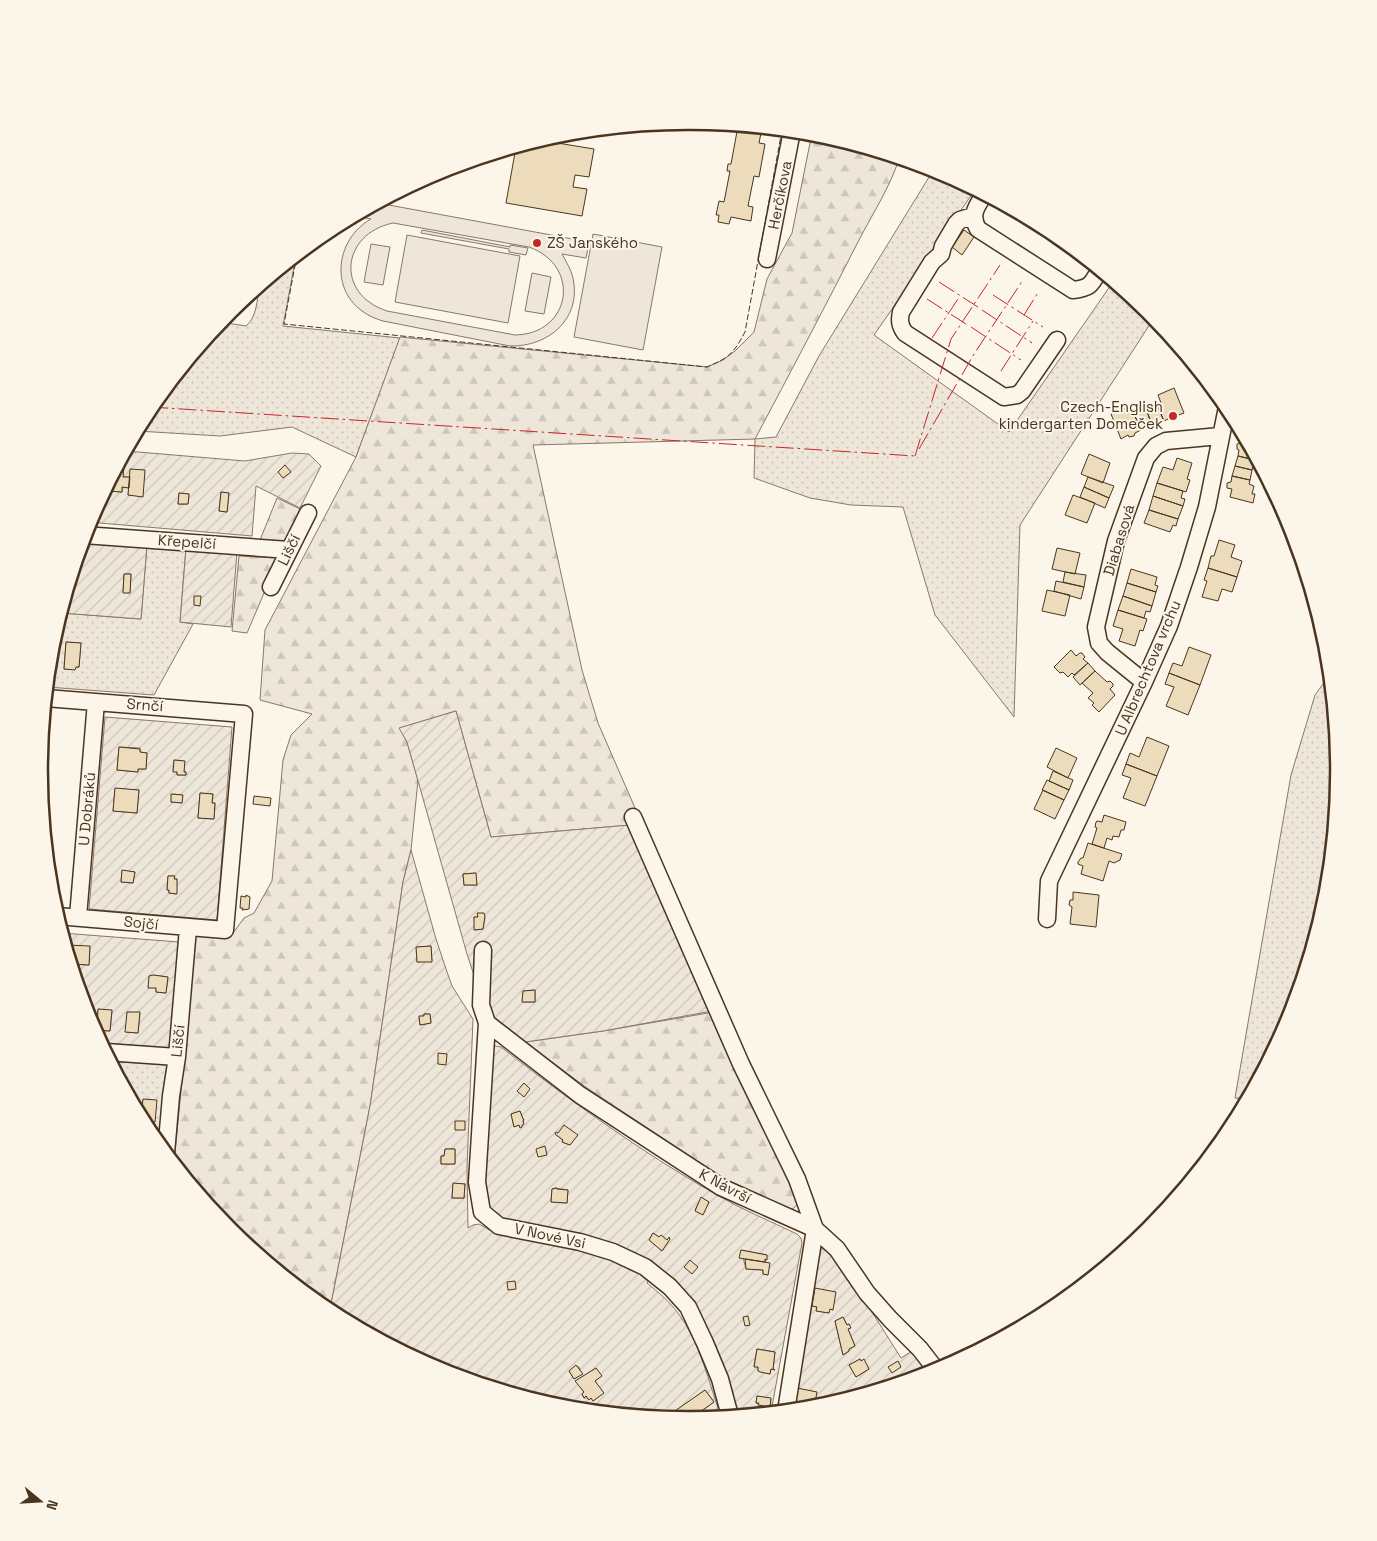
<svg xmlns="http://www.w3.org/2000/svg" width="1377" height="1541" font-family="'Space Grotesk',sans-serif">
<defs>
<pattern id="grass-dots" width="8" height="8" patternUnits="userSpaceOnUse" patternTransform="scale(1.25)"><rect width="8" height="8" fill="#ede6d9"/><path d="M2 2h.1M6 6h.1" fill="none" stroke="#cdc6ba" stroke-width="1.8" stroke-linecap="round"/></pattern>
<pattern id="forest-firs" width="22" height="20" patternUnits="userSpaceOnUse" patternTransform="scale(1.25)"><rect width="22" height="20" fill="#ede6d9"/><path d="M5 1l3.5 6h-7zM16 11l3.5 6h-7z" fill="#cdc6ba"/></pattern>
<pattern id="garden-furrows" width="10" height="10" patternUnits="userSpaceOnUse" patternTransform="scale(1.25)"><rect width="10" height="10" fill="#ede6d9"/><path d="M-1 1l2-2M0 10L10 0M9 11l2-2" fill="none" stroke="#cdc6ba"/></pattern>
</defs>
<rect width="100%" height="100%" fill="#fbf6e9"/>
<path fill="url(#grass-dots)" stroke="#887966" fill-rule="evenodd" d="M934 169 975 190 874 335 1009 432 1113 282 1148 311 1154 318 1020 525 1014 717 935 615 903 507 851 505 810 498 754 478 755 439 776 437 819 356Z
M296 256 283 326 400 338 356 457 292 427 220 436 137 431 148 409 220 322 246 326C257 317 257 300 259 287Z
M147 545 186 548 180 622 193 624 154 695 47 687 51 643 61 613 141 619ZM66 642 81 643 79 667H76L75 669H64Z
M1329 676 1338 770 1326 898 1289 1019 1246 1100 1235 1098 1291 775 1315 695Z
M110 1061 168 1065 161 1147 148 1131 143 1121 155 1122 143 1099 141 1118Z"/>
<path fill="url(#forest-firs)" stroke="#887966" d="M812 133 899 159C890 187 873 213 859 240 825 307 790 373 755 439L533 445 582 670 598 723 642 824 491 837 456 711 400 728 407 742 418 780 411 850 403 882 370 1106 331 1304 332 1313 229 1230 174 1163 196 936H231L244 918 254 913 272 881 283 760 291 735 312 714 260 700 265 630 356 457 400 337 707 367 723 360 735 351 754 332 767 279 792 233Z
M277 498 300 509 288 539 279 543 260 540Z
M239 556 279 558 247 633 232 631Z
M714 1012 805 1199 791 1210 725 1179 587 1088 525 1042 603 1031Z"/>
<path fill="url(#garden-furrows)" stroke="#887966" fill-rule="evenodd" d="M126 451 245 461 292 453 309 454 321 466 300 508 256 486 252 536 88 522 108 485V491L122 492V487L129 488 128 495 143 496 130 477H123L124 466 118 465ZM221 492 229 493 227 512 219 511ZM179 493 189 494 188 504H178Z
M83 540 147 545 141 619 61 613ZM124 574H131L130 593 123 592Z
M186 548 237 552 231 627 180 622Z
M456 711 491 837 630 825 712 1011 603 1031 525 1042 490 1024 467 954 407 742 399 728ZM475 873 477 885H464L463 874ZM478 913 485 917 483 929 475 930 474 917H478ZM535 990V1002H523V991Z
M105 717 232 727 217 920 89 909ZM119 747 140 748V752L147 753 146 769H138V772L117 770ZM174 760 184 761V772H186V775H177V772L173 771ZM115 789 139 790 137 813 113 811ZM200 793 213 794 212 803H215L214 819 198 818ZM172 794 182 795V803L171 802ZM122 871 135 872 133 883 121 882ZM168 876H174V879H177L176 894 169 893V890H167Z
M411 850 436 939 446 969 452 986 473 1019 467 1167 468 1228 473 1225 479 1224 493 1232 579 1244 651 1275 647 1283C658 1292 669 1301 678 1313 700 1342 709 1383 721 1417L706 1418 704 1416 700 1419 695 1420 693 1417 714 1402 705 1390 673 1413 677 1419 613 1412H608L610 1411 605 1406 601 1412 561 1408 530 1398V1396L525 1397 440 1371 332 1313 331 1304 370 1106 403 882ZM431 946 432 961 417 962V947ZM424 1014H430L431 1023 420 1025 419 1017 424 1016ZM445 1149H455V1164H441V1156H444ZM453 1184H465L464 1198H452ZM576 1366 579 1367 582 1374 574 1379 569 1371ZM596 1368 601 1376 595 1381 603 1393 593 1401 591 1398H584L582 1394 584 1392 576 1381Z
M62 933 179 942 170 1048 101 1043 88 1019 71 964 89 965 90 947 66 945ZM153 975 168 977 166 993 156 992V988L148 987ZM98 1009 112 1011 110 1031 97 1030ZM127 1012 140 1013 138 1033 126 1032Z
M495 1046 501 1047C569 1100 640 1151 715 1194 741 1209 770 1221 797 1234L801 1238 802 1243 771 1412 738 1415 730 1388 670 1280 506 1221 497 1215 490 1207 485 1196 483 1170 491 1049ZM520 1111 523 1119 524 1120 522 1125 514 1126 511 1114ZM558 1133 577 1135 570 1145 562 1142 563 1140 555 1134ZM555 1188 568 1190 567 1203 551 1202 552 1189ZM701 1198 709 1202 703 1214 695 1210ZM653 1233 659 1237 661 1235 667 1240 669 1238 670 1239 662 1251 649 1240ZM741 1250 767 1255 765 1262 768 1275 763 1274V1270L746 1269ZM757 1349 775 1352 773 1369H771L770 1374 758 1371V1367L754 1366ZM757 1396 771 1399 770 1407 759 1405V1403H756Z
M822 1249H829L865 1301 901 1358 914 1350 931 1373 815 1408 796 1407V1410L786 1411 817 1252ZM815 1288 833 1310 830 1309 829 1313 817 1311V1307L812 1306ZM843 1317 847 1325 849 1324 850 1328 848 1329 855 1346 849 1349V1351L843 1355 835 1321ZM860 1359 861 1361 864 1360 869 1369 856 1377 849 1365Z"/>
<path fill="#ede6d9" stroke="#887966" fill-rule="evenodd" d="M378 203 589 242 586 258 562 254C566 262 571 269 573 278 582 319 548 347 510 346L383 321C376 319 369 316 362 311 329 287 337 238 371 219L355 216ZM393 223 529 247C582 266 571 334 515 335L387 311C335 294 341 234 393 223Z
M422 230 510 247V245L528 248 526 255 509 252V249L421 233Z
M593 234 662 247 643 350 574 337Z
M407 235 520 256 508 323 395 302Z
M371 244 390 247 383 285 364 282Z
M532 273 551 277 544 314 525 311Z"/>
<path fill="#ecdcbc" stroke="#4a3520" d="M738 126 762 128 759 143 765 144 759 177 754 176 748 206 753 207 751 221 731 217 729 224 718 222 719 215H716L719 201 724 202 730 171H727L728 164H731Z
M539 140 594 149 589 177 575 175 573 187 587 189 582 216 506 203 516 147Z
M1018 213 1050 230 1091 265Z
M964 230 974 237 962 255 952 247Z
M1174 388 1184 413 1176 416 1177 418 1173 421 1170 418 1164 421 1157 405 1161 403 1158 395Z
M1157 405 1164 421 1152 425 1146 409Z
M1127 408 1130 416 1134 414 1141 430 1135 433 1134 436 1129 437 1128 435 1121 439 1111 414Z
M1146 409 1152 425 1141 430 1134 414Z
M1245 439 1255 459V460L1238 456 1239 450 1237 449V444L1239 443 1243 444Z
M1089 454 1110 463 1103 483 1081 474Z
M1238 456 1255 460 1252 470 1235 466Z
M1177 458 1192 463 1187 479 1190 480 1186 492 1157 483 1163 467 1173 470Z
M118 465 124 466 123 477H130L129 488 122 487V492L107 491 108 485Z
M285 465 291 472 283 478 278 472Z
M1235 466 1252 470 1250 480 1232 476Z
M130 469 145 470 143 497 128 495Z
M1232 476 1250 480 1249 484 1254 486 1252 494H1255L1253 503 1230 497 1232 489 1227 488V483L1231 482Z
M1088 477 1114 486 1109 498 1084 487Z
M1157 483 1183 491 1181 498 1185 499 1183 506 1153 496Z
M1084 487 1109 498 1105 508 1080 497Z
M221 492 229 493 227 512 219 511Z
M179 493 189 494 188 504H178Z
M1073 495 1095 503 1087 523 1065 515Z
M1153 496 1183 506 1178 519 1149 510Z
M1149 510 1178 519 1176 526 1173 525 1170 532 1144 523Z
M1219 540 1235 545 1231 557 1242 561 1237 577 1208 568 1211 556H1214Z
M1057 548 1080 553 1075 574 1052 569Z
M1208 568 1237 577 1232 592 1222 589 1218 601 1202 597 1207 581 1204 580Z
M1131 569 1157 577 1155 585 1158 586 1156 592 1127 583Z
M1065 572 1086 575 1084 587 1063 582Z
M124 574H131L130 593H123Z
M1056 581 1084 587 1081 599 1054 591Z
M1127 583 1156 592 1152 606 1123 596Z
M1047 590 1070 595 1065 616 1042 611Z
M194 596H201L200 606 194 605Z
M1123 596 1152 606 1150 612 1146 611 1144 618 1118 610Z
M1118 610 1147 619 1143 631 1140 630 1135 646 1119 641 1123 629 1113 626Z
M66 642 81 643 79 667H76L75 670 64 669Z
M1189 647 1211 655 1200 685 1169 673 1173 663 1182 666Z
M1071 650 1076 656 1080 653H1082L1085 657 1083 659 1088 663 1074 675 1072 673 1068 677 1063 672 1060 673 1054 667Z
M1088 663 1095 671 1080 685 1073 677Z
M1095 671 1107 682 1110 681 1113 684V686L1110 689 1115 695 1099 712 1092 705 1094 703 1088 698 1093 693 1082 683Z
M1169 673 1200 685 1188 715 1166 706 1174 687 1165 684Z
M1147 737 1169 746 1157 776 1126 764 1130 753 1139 757Z
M119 747 140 749V752L147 753 146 769H138V772L117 770Z
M1056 748 1077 758 1068 778 1047 767Z
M174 760 185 761 184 772H186V775H177V772H173Z
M1126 764 1157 776 1145 806 1123 798 1131 778 1122 775Z
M1053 771 1073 780 1069 790 1049 781Z
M1047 780 1069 790 1064 800 1042 790Z
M115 788 139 790 137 813 113 811Z
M1043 790 1064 800 1055 819 1034 809Z
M200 793 213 794 212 803H215L214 819 198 818Z
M171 794 183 795 182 803 171 802Z
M254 796 271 798 270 806 253 804Z
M1104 815 1126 822 1124 830H1121L1119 837 1113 836 1112 840 1107 838 1104 848 1092 844 1097 828 1095 827 1096 822 1097 821 1102 822Z
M1088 843 1122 854 1120 860 1114 863 1109 861 1103 881 1081 874 1083 866 1078 864V862L1081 858H1083Z
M122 870 135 872 133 883 121 882Z
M476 873 477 885H464L463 874Z
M168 876H175L174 879H177V894L169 893V890H167Z
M1073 892 1099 895 1096 927 1070 924 1072 907 1069 905 1070 900H1073Z
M246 895 250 897 249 909 242 910 243 908H240L241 896 246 897Z
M477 913H484L485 916 483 929 474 930V917H478Z
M66 945 90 946 89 965 71 964Z
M431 946 432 962H417L416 947Z
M153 975 168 977 166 993 156 992V988H148L149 976Z
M535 990V1002H522L523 991Z
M98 1009 112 1010 110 1031 97 1030Z
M127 1012H140L138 1033 125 1032Z
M424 1014H430L431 1023 420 1025 419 1016H424Z
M438 1053 447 1054 446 1065 438 1064Z
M524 1083 530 1089 524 1097 517 1091Z
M143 1099 157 1100 155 1122 143 1121 141 1118Z
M520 1111 523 1119H524L523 1121 524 1124 522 1125V1127L520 1128 519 1125 514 1127 511 1114Z
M455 1121H465V1130H455Z
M564 1125 578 1135 570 1145 562 1142 563 1140 555 1134 556 1132 558 1133Z
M545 1146 547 1155 538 1157 536 1149Z
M445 1149H455V1164H441V1156H444Z
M453 1183 465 1184 464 1198H452Z
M557 1188V1189L568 1190 567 1203 551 1202 552 1189Z
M701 1197 709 1202 703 1215 695 1211Z
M653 1233 659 1237 661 1235 667 1240 669 1237 670 1239 662 1251 649 1240Z
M741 1250 767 1255V1260L765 1259V1262L739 1258Z
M745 1259 770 1263 768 1275 763 1274V1270L746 1269Z
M690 1260 698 1267 692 1274 684 1267Z
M515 1281 516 1289 508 1290 507 1282Z
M815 1288 836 1292 833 1310 830 1309 829 1313 816 1311 817 1307 812 1306Z
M748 1316 750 1325 745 1326 743 1317Z
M843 1317 847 1325 849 1324 851 1328 848 1329 855 1346 849 1349V1351L843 1355 835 1321Z
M757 1349 775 1352 773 1369 775 1370 771 1369 770 1374 760 1372 758 1371V1367H754Z
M860 1359 861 1361 864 1359 869 1369 856 1377 849 1365Z
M898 1361 901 1367 892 1373 888 1367Z
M576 1365 583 1374 574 1379 569 1371Z
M596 1368 602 1376 595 1381 604 1393 593 1401 591 1398 589 1400 586 1396 584 1398 582 1394 584 1392 575 1381Z
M797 1388 817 1392 814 1408 796 1410V1407H794Z
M705 1390 714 1402 693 1417 695 1420 677 1419 672 1413Z
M757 1396 771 1398 770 1407 758 1405 759 1403H756Z
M605 1405 610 1411 608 1412H601Z"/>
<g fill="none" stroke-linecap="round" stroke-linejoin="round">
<defs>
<path id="minor" d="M984 195C976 207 970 215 978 229L1073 290C1090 288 1091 285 1099 271
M973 216 960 220 956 224 943 246 941 254 932 262 901 312C899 321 900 326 905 333L1004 397 1017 395 1022 391 1057 340
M767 259 792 131
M84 535 289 550
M271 587 308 513
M1144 682 1107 652 1099 643 1096 627 1116 541 1146 458 1156 446 1166 441 1220 436
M46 698 244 714 225 930 57 916
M633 817 741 1064 797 1179 815 1229 786 1411
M78 917 96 702
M1047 919 1049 881 1144 682 1169 626 1189 567 1207 507 1227 407
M483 950 481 1005 487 1023 477 1182 482 1212 499 1226 580 1242 613 1252 645 1267 670 1287 688 1307 705 1343 720 1379 730 1416
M487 1023 580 1095 721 1187 815 1229 837 1249 867 1293 890 1319 920 1349 937 1371
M106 1052 177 1057
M166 1153 171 1096 177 1057 188 928"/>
</defs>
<use href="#minor" stroke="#4a3520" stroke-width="19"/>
<use href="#minor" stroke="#fbf6e9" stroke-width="16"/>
<path stroke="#4a3520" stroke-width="1" stroke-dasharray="6 2.5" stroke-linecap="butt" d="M297 255 284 324 707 367C730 357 733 354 745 332L782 130"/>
<path stroke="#c62828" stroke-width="1" stroke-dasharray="18 4 2.5 4" stroke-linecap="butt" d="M939 282 981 309
M993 295 1043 327
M927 299 969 326
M982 310 1032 343
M1024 315 1039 291
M971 327 1021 360
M932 338 960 296
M1001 371 1033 321
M150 407 915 456
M919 449 974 354 1023 280
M915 456 951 339 1000 265"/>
</g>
<g fill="#c62828" stroke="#fbf6e9" stroke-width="2">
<circle cx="537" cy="243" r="5"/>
<circle cx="1173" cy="416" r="5"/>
</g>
<g text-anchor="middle" stroke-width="4" stroke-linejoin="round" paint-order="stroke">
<g font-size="15" fill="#4a3520" stroke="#fbf6e9">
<text transform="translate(780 195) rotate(-79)" y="5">Herčíkova</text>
<text transform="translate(1119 540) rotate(-73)" y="5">Diabasová</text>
<text transform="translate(187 542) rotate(4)" y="5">Křepelčí</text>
<text transform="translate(289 550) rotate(-64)" y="5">Liščí</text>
<text transform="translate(1148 668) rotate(-67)" y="5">U Albrechtova vrchu</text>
<text transform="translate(145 705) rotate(4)" y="5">Srnčí</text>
<text transform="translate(87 809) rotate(-85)" y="5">U Dobráků</text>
<text transform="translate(141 923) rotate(6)" y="5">Sojčí</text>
<text transform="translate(178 1041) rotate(-84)" y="5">Liščí</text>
<text transform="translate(725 1186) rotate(28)" y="5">K Návrší</text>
<text transform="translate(550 1236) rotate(12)" y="5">V Nové Vsi</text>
</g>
<g font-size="15" fill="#4a3520" stroke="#fbf6e9" text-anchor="start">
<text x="547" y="248">ZŠ Janského</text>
<text x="1163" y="412" text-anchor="end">Czech-English<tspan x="1163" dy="17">kindergarten Domeček</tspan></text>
</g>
</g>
<path d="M0 0H1377V1541H0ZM688 130H690A640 640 0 0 1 1330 770V771A640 640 0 0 1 690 1411H688A640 640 0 0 1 48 771V770A640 640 0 0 1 688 130Z" fill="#fbf6e9" fill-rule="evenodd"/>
<path fill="none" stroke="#4a3520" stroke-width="2.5" d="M688 130H690A640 640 0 0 1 1330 770V771A640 640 0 0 1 690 1411H688A640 640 0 0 1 48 771V770A640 640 0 0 1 688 130Z"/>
<g transform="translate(40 1501) rotate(108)" stroke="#fbf6e9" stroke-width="4" paint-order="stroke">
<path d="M0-4L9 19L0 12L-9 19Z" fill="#4a3520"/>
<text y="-8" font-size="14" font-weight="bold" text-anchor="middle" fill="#4a3520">N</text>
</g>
</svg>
